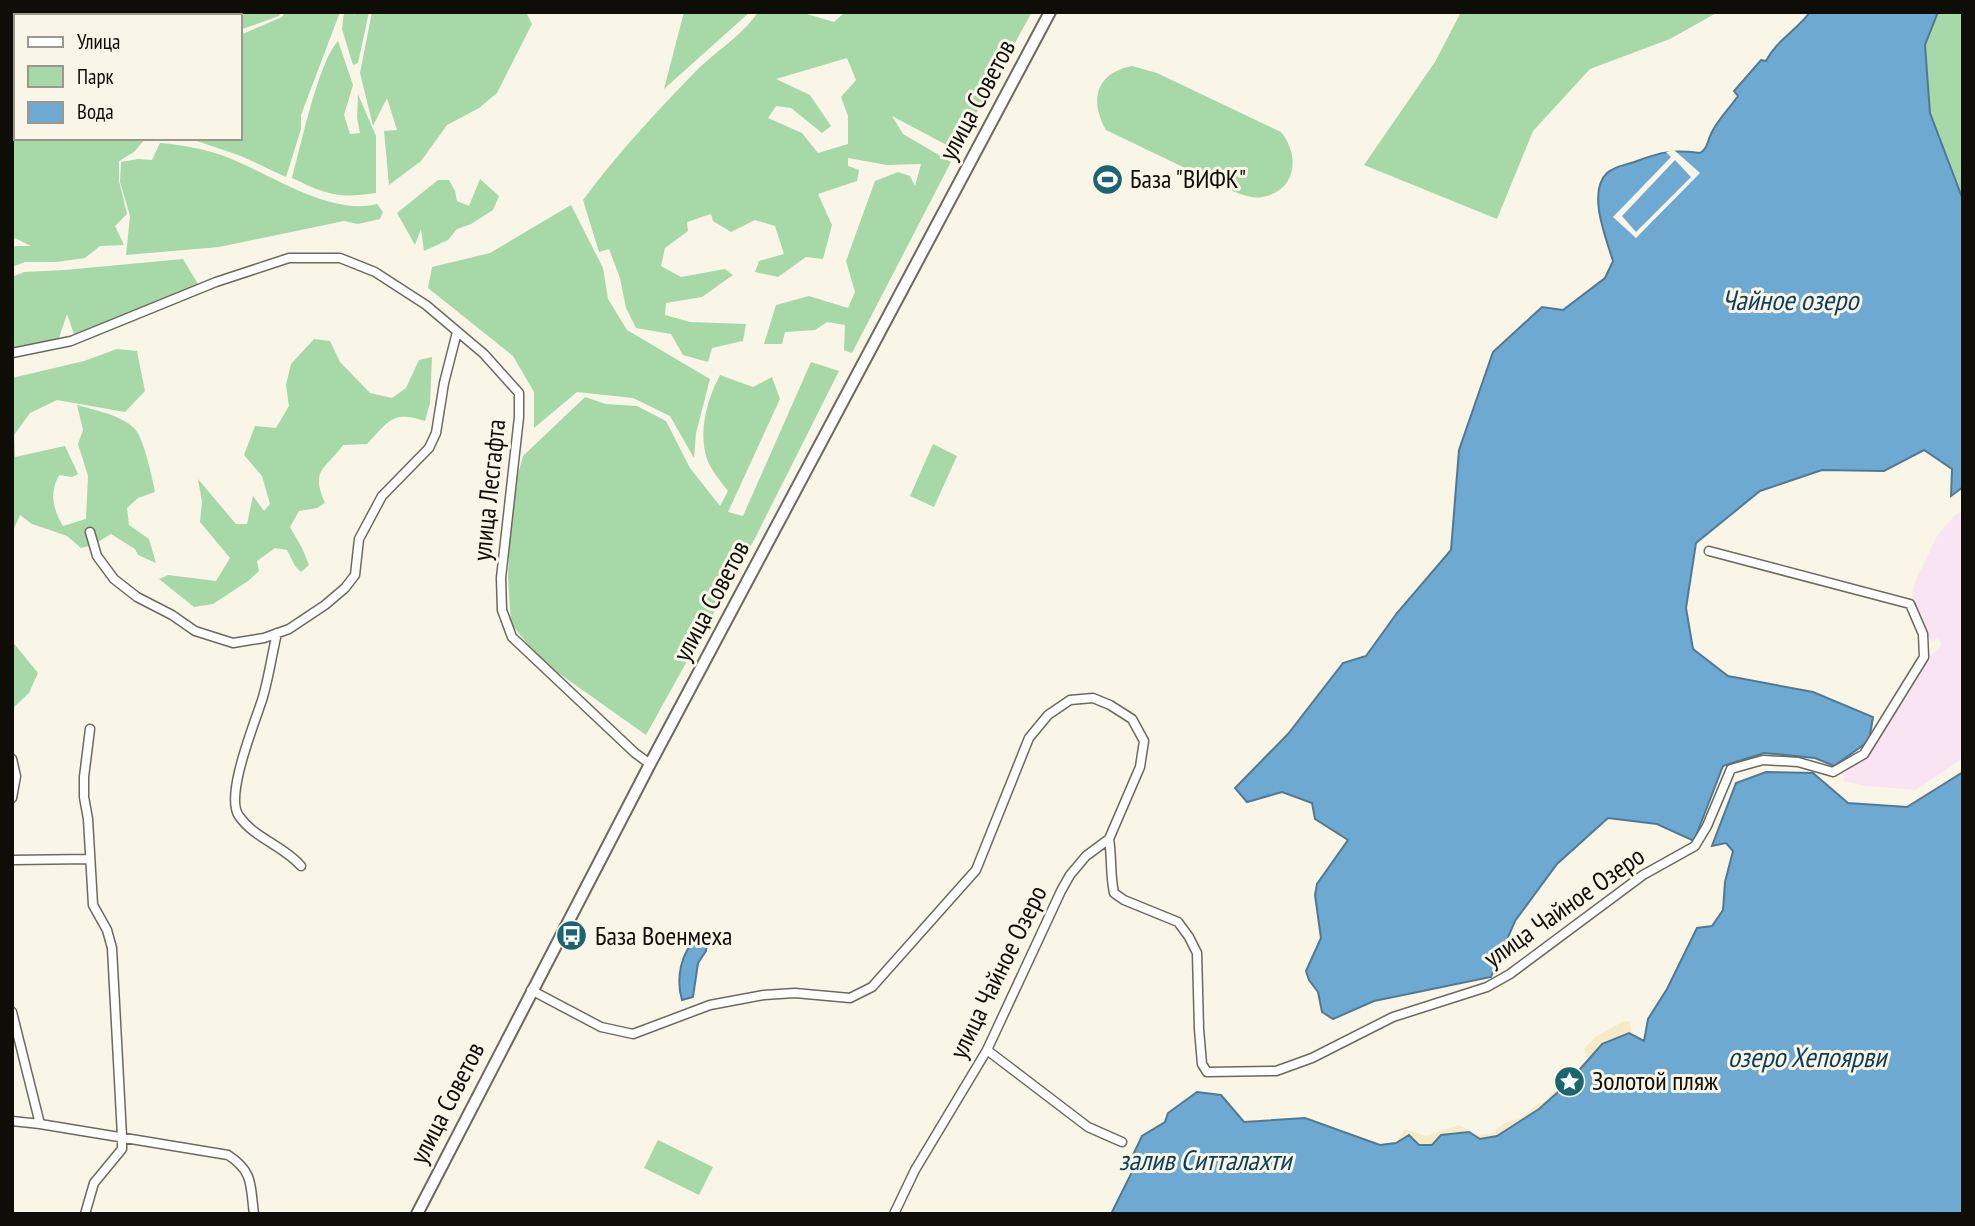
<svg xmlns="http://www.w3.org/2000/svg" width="1975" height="1226" font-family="'PT Sans Narrow',sans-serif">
<rect width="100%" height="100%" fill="#f9f5e7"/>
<path fill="#f9e4f3" d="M1963 511V758L1916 790 1866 786 1843 781 1847 769 1867 758 1930 657 1942 645 1938 637 1933 642 1926 635 1911 603 1915 582 1937 536 1955 515Z"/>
<path fill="#a6d8a8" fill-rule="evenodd" d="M12 12H281L279 16 240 30V16H16V138H146L134 152 119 161V181L127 214 115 226 124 245 100 246 85 258 56 262H25L12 267V251L15 246H31L15 238 12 243Z
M285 12H340L301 115V129L286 177 241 156 188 138H240V35L282 17Z
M344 12H352L355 15V12H369L358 63 353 65 342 29Z
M372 12H526L532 24 497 93 479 108 447 125 421 161 389 185 384 131 397 130 387 98 373 126 360 73Z
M684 12H750L664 89Z
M758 12H800L834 22 845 12H1032L956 150 892 116 903 134 951 162 852 353 844 350 845 325 827 322 815 330 785 332 782 344H764L776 305 809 296 848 308 855 292 846 261 875 181 898 172 910 176 915 186 921 164 887 165 848 158V166L859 170 857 181 818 194 832 225 823 259 806 257 778 277 755 272 759 261 784 254 775 226 755 220 731 232 713 221 711 214 687 222 688 231 665 248 661 266 681 277 725 269 733 275 702 297 666 303 665 315 690 322 746 324 743 341 712 348 708 362 683 355 671 334 636 328 626 308 620 278 609 249 599 252 583 200C617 154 656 112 696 71 716 51 742 36 758 12ZM847 58 856 80 841 97 848 116V144L818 153 802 133 768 118 776 106 791 108 822 133 831 126 810 95 776 79Z
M1461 12H1718L1670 39 1590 69 1533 131 1497 219 1364 165 1435 62Z
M1938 12H1963V200L1930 113 1925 45Z
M338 41 353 85 344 115 350 134 360 133 357 118 358 94 376 136V193C337 199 326 194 292 178 301 146 318 63 338 41Z
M1132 66 1157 73 1281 132C1300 155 1297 191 1262 197 1253 199 1244 195 1235 192L1106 130C1089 100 1096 73 1132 66Z
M160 143C183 145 207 149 229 158 272 175 330 216 377 204L383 212 380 219 358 224 344 221 219 247 126 255 130 216 120 182 121 162 138 159 152 160Z
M480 179 499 196 493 210 471 224 457 229 448 240 424 251 421 229 415 245 397 213 438 180H449L455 191 457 201 469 206Z
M571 205 603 268 608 299 627 330 710 379 696 433 694 458 670 416 633 398 577 392 534 428V392L513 356 428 288 432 267 490 253Z
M183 259 201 289C162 312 119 324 75 337L67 314 58 341 12 349V277L24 272 65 270Z
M314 339 330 341 340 362 370 393 392 398 406 388 419 360 432 357 430 403 425 421C392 410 389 421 367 444L343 445C325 470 310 469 325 503L317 508 299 511 290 527 302 548 309 565 301 572 295 566 287 550 275 548 257 561 259 571 248 581 213 604 194 607 159 579 168 575 216 581 230 558 200 522 202 502 198 479 236 524H247L253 496 264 511 270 504 262 476 244 455 255 426 276 428 289 406 286 385 291 364Z
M117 349 137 351 145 391 125 412 57 400 30 413 14 435 15 457 65 446 78 474 72 477 59 475C49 493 53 509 63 526L86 519 88 476 78 444 83 430 77 405C94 410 121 415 134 428 144 438 152 477 155 492L138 498 127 508 129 525 149 539 156 563 138 555 135 549 111 534 93 545 81 548 67 536 32 524 20 515 12 533V378L84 361Z
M811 362 839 371 753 542 646 735 540 660 511 623 508 577 512 496 523 456 585 397 606 404 637 406 666 421 690 468 720 506 728 491C721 482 711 470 707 459 698 431 707 400 720 375L753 387 772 377 780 399 728 512 743 516Z
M933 444 957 456 934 507 910 496Z
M12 641 38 673 29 693 12 709Z
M658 1140 713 1167 699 1195 644 1168Z"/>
<path fill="#f5ebc6" d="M1624 1021 1630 1022 1631 1032 1644 1042 1602 1044C1574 1082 1526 1130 1480 1139 1463 1129 1445 1131 1432 1145H1419L1409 1135 1396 1143 1404 1129 1426 1136 1459 1125 1479 1135 1494 1133C1507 1117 1511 1124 1524 1115 1533 1110 1533 1104 1544 1102L1588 1059 1584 1049 1595 1037Z"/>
<path fill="#6da9d0" stroke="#507a94" stroke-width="2" d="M1810 12H1938L1925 45 1930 113 1963 200V487L1951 496 1952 469 1924 450 1884 471 1822 470 1760 491 1696 543 1686 608 1693 649 1728 676 1813 692 1873 717 1869 741 1834 766 1815 758 1764 753 1723 766 1694 841 1657 824 1608 818 1557 864 1515 921 1491 977 1374 1001 1333 1019 1322 1012 1318 992 1309 980 1306 971 1321 938 1315 895 1317 884 1348 840 1315 819 1312 803 1282 792 1247 802 1235 788 1288 734 1343 663 1366 656 1397 613 1451 550 1459 450 1493 352 1542 307 1563 310 1605 278 1613 261C1606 238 1587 192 1607 173 1616 165 1627 165 1637 161 1663 151 1673 150 1700 153 1708 148 1707 142 1711 134 1717 120 1729 109 1738 96L1734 91 1761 60 1766 61C1776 41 1797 30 1810 12Z
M1766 772 1813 773 1848 803 1907 807 1963 772V1214H1111L1134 1168 1131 1159 1142 1136 1165 1122 1168 1113 1197 1092 1221 1095 1244 1122 1305 1118 1380 1145 1396 1143 1409 1135 1419 1145H1432L1441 1135 1469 1132 1480 1139 1497 1136 1539 1109 1567 1084 1602 1044 1629 1033 1644 1041 1648 1019 1667 989 1697 928 1712 926 1723 910 1725 882 1733 851 1726 843 1712 846 1736 783Z
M698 938H702L707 944 706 951 698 963 693 997 682 1000C676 980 680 951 698 938Z"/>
<path fill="#f9f5e7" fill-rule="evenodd" d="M1674 150 1700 173 1636 238 1613 217 1671 157 1666 152ZM1675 160 1691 177 1636 232 1622 216Z"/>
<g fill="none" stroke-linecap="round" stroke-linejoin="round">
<defs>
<path id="minor" d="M12 353 71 341 216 282 289 258H340L375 272 426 305 484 354 519 393V417L501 578 502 610 512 637 635 753 650 764
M90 532 97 556 114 579 137 597 172 615 195 631 233 643 264 638 289 629 325 605 345 588 355 575 359 539 382 496 429 448 436 433 444 383 457 332
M277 633C272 654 269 676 263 697 256 720 224 796 239 816 255 839 283 845 301 866
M12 759 16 776 12 798
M1109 839C1112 857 1110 875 1114 893L1124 900 1178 922 1189 937 1197 953 1199 1029 1202 1064 1207 1072 1276 1071 1312 1058 1393 1017 1487 987 1510 974 1643 875 1695 846 1707 826 1731 769 1763 760 1798 762 1833 772 1864 754 1924 657 1923 634 1910 604 1709 551
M12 860 90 859
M531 990 601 1027 633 1034 710 1005 764 995 795 993 850 998 872 987 976 870 1029 738 1048 715 1070 700 1093 698 1110 705 1132 719 1144 741 1140 767 1109 839 1086 856 1070 875 1061 891 987 1050 915 1170 894 1214
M12 1012 40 1124 228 1155C254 1172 250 1185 254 1214
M987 1050 1088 1127 1122 1142
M12 1121 40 1124
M85 1214 94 1183 122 1149V1136L112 948 107 930 93 905 88 819 84 797V777L90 729"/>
<path id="secondary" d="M417 1214 650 764 1050 12"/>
</defs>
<use href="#minor" stroke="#6d695e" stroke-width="11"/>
<use href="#secondary" stroke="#6d695e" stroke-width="14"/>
<use href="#minor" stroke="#fff" stroke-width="8"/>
<use href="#secondary" stroke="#fff" stroke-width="10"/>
</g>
<defs>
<symbol id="stadium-disc" viewBox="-11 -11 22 22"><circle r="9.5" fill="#1a656f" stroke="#f9f5e7"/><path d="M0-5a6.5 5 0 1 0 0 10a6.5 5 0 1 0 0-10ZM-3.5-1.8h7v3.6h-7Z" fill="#fff"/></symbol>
<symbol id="bus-disc" viewBox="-11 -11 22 22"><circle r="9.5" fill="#1a656f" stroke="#f9f5e7"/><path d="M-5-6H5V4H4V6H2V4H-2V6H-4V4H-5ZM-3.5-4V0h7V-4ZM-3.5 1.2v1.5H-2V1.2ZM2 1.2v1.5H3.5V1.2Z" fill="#fff"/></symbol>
<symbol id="sight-disc" viewBox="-11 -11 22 22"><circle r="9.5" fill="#1a656f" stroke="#f9f5e7"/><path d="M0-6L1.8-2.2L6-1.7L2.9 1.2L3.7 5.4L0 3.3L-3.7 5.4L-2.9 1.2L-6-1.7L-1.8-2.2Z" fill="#fff"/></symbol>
</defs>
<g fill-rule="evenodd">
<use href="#stadium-disc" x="1090" y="162" width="35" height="35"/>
<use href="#bus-disc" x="554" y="918" width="35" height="35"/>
<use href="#sight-disc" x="1552" y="1064" width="35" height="35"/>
</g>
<g text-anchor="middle" stroke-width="6" stroke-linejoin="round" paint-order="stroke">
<g font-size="26" fill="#0e0d08" stroke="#f9f5e7">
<text transform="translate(977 100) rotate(-62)" y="9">улица Советов</text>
<text transform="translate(489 490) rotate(-84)" y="9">улица Лесгафта</text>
<text transform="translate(711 601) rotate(-62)" y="9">улица Советов</text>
<text transform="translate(1564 907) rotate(-35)" y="9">улица Чайное Озеро</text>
<text transform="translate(998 972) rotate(-64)" y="9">улица Чайное Озеро</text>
<text transform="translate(447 1103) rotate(-63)" y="9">улица Советов</text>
</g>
<g font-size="26" fill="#0e0d08" stroke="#f9f5e7" text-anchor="start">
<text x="1130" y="188">База "ВИФК"</text>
<text x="595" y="945">База Военмеха</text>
<text x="1592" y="1090">Золотой пляж</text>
</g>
<g font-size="28" font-style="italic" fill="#0d3e59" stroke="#f9f5e7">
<text x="1790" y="310">Чайное озеро</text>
<text x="1807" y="1067">озеро Хепоярви</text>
<text x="1205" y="1170">залив Ситталахти</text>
</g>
</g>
<rect width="1975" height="1226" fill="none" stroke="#0e0d08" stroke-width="28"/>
<rect x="14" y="14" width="228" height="126" fill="#f9f5e7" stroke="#9b988e" stroke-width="2"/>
<rect x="28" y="37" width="35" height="10" fill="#ffffff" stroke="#9b988e" stroke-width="2"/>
<text x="77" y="49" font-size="21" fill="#0e0d08">Улица</text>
<rect x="28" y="66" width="35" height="21" fill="#a6d8a8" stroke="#9b988e" stroke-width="2"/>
<text x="77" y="84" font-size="21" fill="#0e0d08">Парк</text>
<rect x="28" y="102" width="35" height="21" fill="#6da9d0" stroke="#9b988e" stroke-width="2"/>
<text x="77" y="119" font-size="21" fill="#0e0d08">Вода</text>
</svg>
